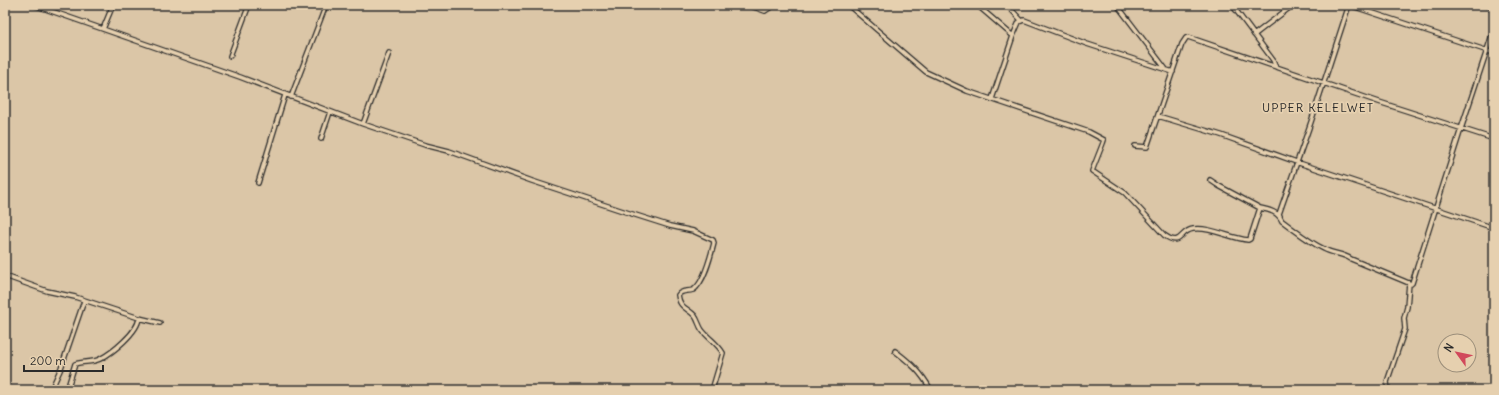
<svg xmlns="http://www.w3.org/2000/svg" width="1499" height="395" font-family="Delius,sans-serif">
<rect width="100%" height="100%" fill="#dbc6a7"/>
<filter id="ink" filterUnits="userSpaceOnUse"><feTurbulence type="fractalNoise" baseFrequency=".025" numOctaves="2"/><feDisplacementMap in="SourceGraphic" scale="8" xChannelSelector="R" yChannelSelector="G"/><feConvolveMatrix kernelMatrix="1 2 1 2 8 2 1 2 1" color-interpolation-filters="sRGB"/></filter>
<g filter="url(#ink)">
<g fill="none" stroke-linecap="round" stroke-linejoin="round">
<defs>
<path id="minor" d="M34 5 240 77 363 124 425 145 449 151 532 181 626 212 670 226 693 231 713 240 714 243C711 255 704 284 693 290 687 292 682 290 678 295 680 309 687 307 695 316 698 320 699 326 702 330 708 338 718 344 723 353L712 390
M748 5 765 11 774 5
M848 5 926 72 967 91 1089 132 1104 140 1103 143 1092 171 1125 193 1164 235C1182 248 1179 231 1193 229 1211 227 1230 238 1248 240L1250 239 1260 208 1219 186 1210 180
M977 5 1013 36
M1007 5 1021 20
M1117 5 1165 68
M1232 5 1273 60 1276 67
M1349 5 1494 53
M1487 5 1494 7
M103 29 113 5
M1254 35 1293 5
M230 56 249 5
M291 97 326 5
M992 99 1013 36 1019 22 1024 20 1087 44 1173 72
M1158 116 1221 135 1302 164 1494 228
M363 124 389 53
M321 139 330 112
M1135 146 1147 147 1182 44 1186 38 1188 37 1379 102 1494 139
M258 183 285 95
M1260 208C1270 210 1278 212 1282 221 1296 231 1309 242 1324 249 1333 254 1342 253 1351 259L1404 281 1411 284 1412 283 1461 129 1494 29
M1280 216 1279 214 1311 122 1349 5
M5 276 47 291 75 297 139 318C138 332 112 353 100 359 92 363 83 361 75 364L67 390
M139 318 160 323
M895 351C912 364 921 372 931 390
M51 390 61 368 84 301
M1388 390 1387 382 1405 329 1404 318 1407 307 1409 283"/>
</defs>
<use href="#minor" stroke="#2b2b2b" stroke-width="6"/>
<use href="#minor" stroke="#e6d0af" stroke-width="3.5"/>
</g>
</g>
<g text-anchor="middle" stroke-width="3.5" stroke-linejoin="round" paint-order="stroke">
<g font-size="12" letter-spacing="1" fill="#2b2b2b" stroke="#e6d0af">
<text x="1318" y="112">UPPER KELELWET</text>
</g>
</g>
<rect width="1499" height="395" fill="none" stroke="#e6d0af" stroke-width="20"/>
<rect x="10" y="10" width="1479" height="375" fill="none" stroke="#2b2b2b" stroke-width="1.5" filter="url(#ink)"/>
<g transform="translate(1457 353) rotate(303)"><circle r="19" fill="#e6d0af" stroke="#9b8e7a"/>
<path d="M0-3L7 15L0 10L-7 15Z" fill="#d1495b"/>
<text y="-6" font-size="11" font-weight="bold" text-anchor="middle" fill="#2b2b2b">N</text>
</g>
<path d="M24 365v6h79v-6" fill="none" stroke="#2b2b2b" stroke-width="2"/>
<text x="30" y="365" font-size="12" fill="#2b2b2b" stroke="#e6d0af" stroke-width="3" paint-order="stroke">200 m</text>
</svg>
